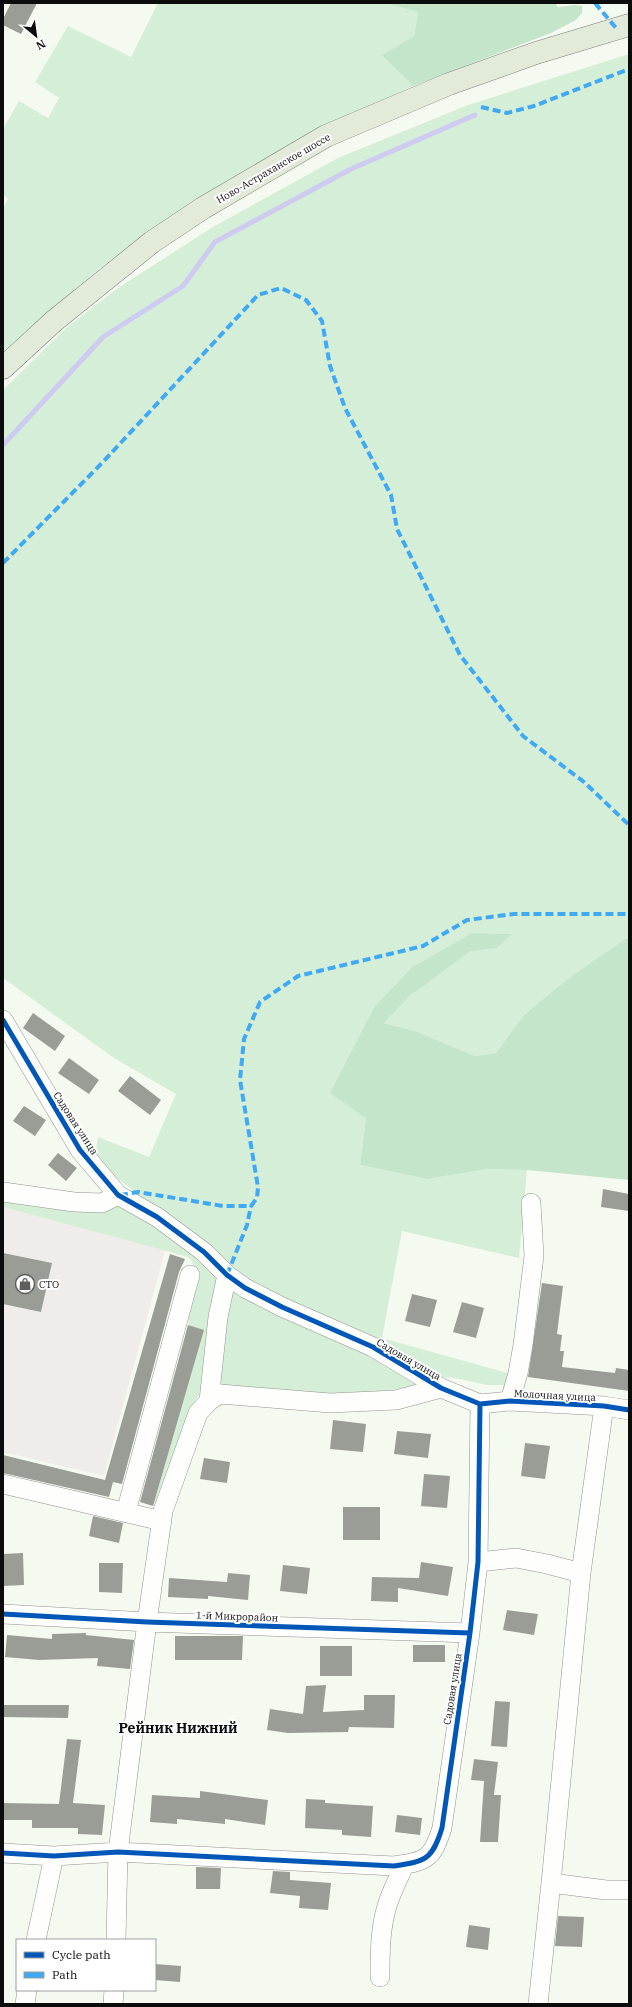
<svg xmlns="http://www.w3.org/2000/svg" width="632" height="2007" font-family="'IBM Plex Serif',serif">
<rect width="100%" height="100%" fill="#f5faf0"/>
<path fill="#efecea" d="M3 1207 165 1251 104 1476 3 1452Z"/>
<path fill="#d5eed7" d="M158 3H385L418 12 414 36 383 55 413 86 323 128 147 233 100 268 48 312 3 357V207L8 199 3 195V129L19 101 48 118 59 98 35 82 68 26 131 57Z
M629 54V939H625L566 980 523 1016 496 1053 475 1056 415 1031 384 1023 411 995 444 969 470 950 497 948 511 934 472 933 412 967 375 1006 366 1118 360 1165 427 1179 488 1169 527 1170 519 1258 402 1231 382 1338 511 1374 506 1385H487L449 1377 409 1387 355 1396 221 1386 199 1395 191 1406 172 1460 161 1500 153 1506 204 1330 189 1326 188 1313 198 1283 192 1261 188 1257 3 1207V1198L139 1196C127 1182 104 1174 97 1156 95 1151 97 1143 98 1137L149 1157 176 1094 114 1058 3 978V390L66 328 118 288 213 227 338 158 468 105Z"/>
<path fill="#c4e5ca" d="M385 3H555L558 7 575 5 582 6V13L576 20 551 33 413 86 382 55 414 36 418 12Z
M472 933 512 934 497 948 470 951 411 995 384 1023 415 1031 475 1056 496 1053 523 1016 566 980 625 939H629V1180L527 1170 488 1169 427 1179 360 1165 366 1118 330 1093 375 1006 412 967Z"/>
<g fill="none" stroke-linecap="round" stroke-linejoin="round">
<path stroke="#cdcbf0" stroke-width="5" d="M3 445 103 337 183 286 215 242 351 169 475 115"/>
</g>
<path fill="#9a9d96" d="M11 3H37L21 34 3 25V19Z
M33 1013 65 1036 55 1051 23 1028Z
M69 1058 99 1080 89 1094 58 1073Z
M130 1076 161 1100 150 1115 118 1091Z
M24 1106 46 1120 35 1136 13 1121Z
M58 1153 77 1168 66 1181 48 1165Z
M603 1189 629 1194V1211L601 1207Z
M3 1253 52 1263 41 1312 3 1304Z
M170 1254 185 1259 179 1272 122 1484 113 1482 109 1497 3 1473V1455L109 1481 105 1480Z
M542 1283 563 1286 557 1334 562 1335 560 1351H564L562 1367 615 1373 616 1368 629 1370V1391L528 1377Z
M412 1294 437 1300 430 1327 405 1321Z
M462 1302 484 1308 476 1338 453 1332Z
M188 1325 204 1330 153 1506 140 1502Z
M333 1420 366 1424 363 1452 330 1449Z
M397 1431 431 1434 428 1458 394 1454Z
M525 1443 550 1446 545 1479 521 1476Z
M204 1458 230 1462 227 1483 200 1479Z
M424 1474 450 1476 447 1508 421 1506Z
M343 1507H380V1540H343Z
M93 1516 123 1523 119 1543 89 1536Z
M23 1553 24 1585 3 1586V1554Z
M421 1562 453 1567 448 1596 398 1588V1602L371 1601 372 1577 419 1578Z
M99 1563H123L122 1593 99 1592Z
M283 1565 310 1568 307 1594 280 1591Z
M228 1573 250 1575 248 1600 208 1596V1599L168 1597 169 1578 227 1582Z
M507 1610 538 1614 534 1635 503 1630Z
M86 1633V1635L134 1640 130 1669 97 1666 98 1658 39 1660 5 1657 7 1635 52 1639V1634Z
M175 1636H243L242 1660H175Z
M413 1645H445V1662H413Z
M320 1646H352V1676H320Z
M326 1685 323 1712 364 1710V1695H395L394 1728 349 1727 348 1732 288 1733 267 1730 270 1709 303 1714 306 1686Z
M495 1701 510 1702 507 1747 491 1746Z
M3 1705H69L68 1718 3 1717Z
M67 1739 81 1740 73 1803 105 1805 102 1835 78 1834V1828H32V1820H3V1803L59 1804Z
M474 1759 498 1762 494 1795H501L498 1842H480L484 1781 471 1780Z
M200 1791 268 1800 265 1825 225 1819V1824L177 1819V1824L150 1822 152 1795 200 1798Z
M306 1799 325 1800V1803L373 1806 371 1837 342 1835V1830L305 1828Z
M397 1815 422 1818 420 1835 395 1832Z
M196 1867 221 1868 220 1889H196Z
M273 1871 290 1872V1880L331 1883 328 1910 299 1908 300 1896 270 1893Z
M558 1916 584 1917 582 1947 555 1946Z
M469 1925 490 1928 488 1950 466 1947Z
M155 1964 181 1966 180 1982 155 1980Z"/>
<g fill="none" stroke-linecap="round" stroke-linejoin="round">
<defs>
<path id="minor" d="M3 1020 80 1150 118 1195 157 1217 204 1252 227 1275 245 1288 282 1307 373 1347 441 1388 480 1404 510 1401 604 1406 629 1410
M3 1192 74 1202 102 1203 118 1195
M209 1401 218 1317 227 1275
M510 1401 518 1373 523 1345 534 1256 531 1203
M604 1406 581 1573 551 1883 606 1890H629
M3 1484 162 1521
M126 1512 190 1275
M478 1562 516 1558 547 1564 581 1573
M3 1614 147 1622 470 1633
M3 1853 54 1856 118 1852 394 1866C426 1861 432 1860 442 1828L470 1633 478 1562 480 1404
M36 1940 54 1856
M116 1940 118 1852 147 1622 163 1511 198 1413 209 1401 220 1394 330 1403 396 1400 441 1388
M380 1977C380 1953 380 1929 387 1906 391 1892 399 1878 404 1865
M25 2004 27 1990
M113 2004 114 1990
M538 2004 551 1883"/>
<path id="major" d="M3 368 54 321 152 242 203 208 326 136 449 84 536 53 629 25"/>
</defs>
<use href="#minor" stroke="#91938f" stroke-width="20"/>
<use href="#major" stroke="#7e807c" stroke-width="23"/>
<use href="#minor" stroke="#fefefd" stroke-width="19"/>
<use href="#major" stroke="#e2eada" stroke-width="22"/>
<path stroke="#3fa9f5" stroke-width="4" stroke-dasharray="8 4" stroke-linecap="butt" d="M595 3 616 28
M481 107 507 113 534 106 629 69
M3 563 102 463 258 295 281 288 306 300 322 321 330 366 345 408 391 495 397 529 460 655 523 736 584 782 629 825
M120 1195 138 1192 223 1206H251L257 1198 258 1187 240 1080 244 1039 260 1002 298 976 423 946 467 920 514 914H629
M227 1275 247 1225 251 1206"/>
<defs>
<path id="cycleway" d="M3 1020 80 1150 118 1195 157 1217 204 1252 227 1275 245 1288 282 1307 373 1347 441 1388 480 1404 510 1401 604 1406 629 1410
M3 1614 147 1622 470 1633
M3 1853 54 1856 118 1852 394 1866C426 1861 432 1860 442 1828L470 1633 478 1562 480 1404"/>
</defs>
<use href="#cycleway" stroke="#fff" stroke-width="8"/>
<use href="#cycleway" stroke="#0057b8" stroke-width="5"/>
</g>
<defs>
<symbol id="shop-ring" viewBox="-11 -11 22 22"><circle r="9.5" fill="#fff" stroke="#5e5f5c" stroke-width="1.5"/><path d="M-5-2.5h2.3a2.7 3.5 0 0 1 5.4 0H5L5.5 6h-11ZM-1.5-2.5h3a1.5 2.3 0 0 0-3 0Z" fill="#5e5f5c"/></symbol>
</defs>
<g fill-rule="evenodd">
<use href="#shop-ring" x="14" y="1273" width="22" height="22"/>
</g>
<g text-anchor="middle" stroke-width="4" stroke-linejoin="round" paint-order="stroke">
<g font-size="10" fill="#0c0c0c" stroke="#fff">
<text transform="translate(273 168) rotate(-30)" y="4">Ново-Астраханское шоссе</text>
<text transform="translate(76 1123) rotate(57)" y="4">Садовая улица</text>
<text transform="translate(409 1359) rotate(30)" y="4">Садовая улица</text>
<text transform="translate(555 1395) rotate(3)" y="4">Молочная улица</text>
<text transform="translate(237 1616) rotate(2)" y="4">1-й Микрорайон</text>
<text transform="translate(452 1689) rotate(-81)" y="4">Садовая улица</text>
</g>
<g font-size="10" fill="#0c0c0c" stroke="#fff" text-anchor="start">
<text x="39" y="1288">СТО</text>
</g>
<g font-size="14" font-weight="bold" fill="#0c0c0c" stroke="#fff">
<text x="178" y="1733">Рейник Нижний</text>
</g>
</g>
<rect width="632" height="2007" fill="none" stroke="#0c0c0c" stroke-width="8"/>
<rect x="16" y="1939" width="140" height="52" fill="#ffffff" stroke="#9e9e9e"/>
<rect x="24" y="1952" width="20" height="6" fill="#0057b8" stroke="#9e9e9e"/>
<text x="52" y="1959" font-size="12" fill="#0c0c0c">Cycle path</text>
<rect x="24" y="1972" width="20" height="6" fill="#3fa9f5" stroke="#9e9e9e"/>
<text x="52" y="1979" font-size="12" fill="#0c0c0c">Path</text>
<g transform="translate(36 36) rotate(151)" stroke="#ffffff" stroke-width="3" paint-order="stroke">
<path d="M0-3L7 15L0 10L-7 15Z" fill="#0c0c0c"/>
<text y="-6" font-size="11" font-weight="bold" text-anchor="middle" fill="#0c0c0c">N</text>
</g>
</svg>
